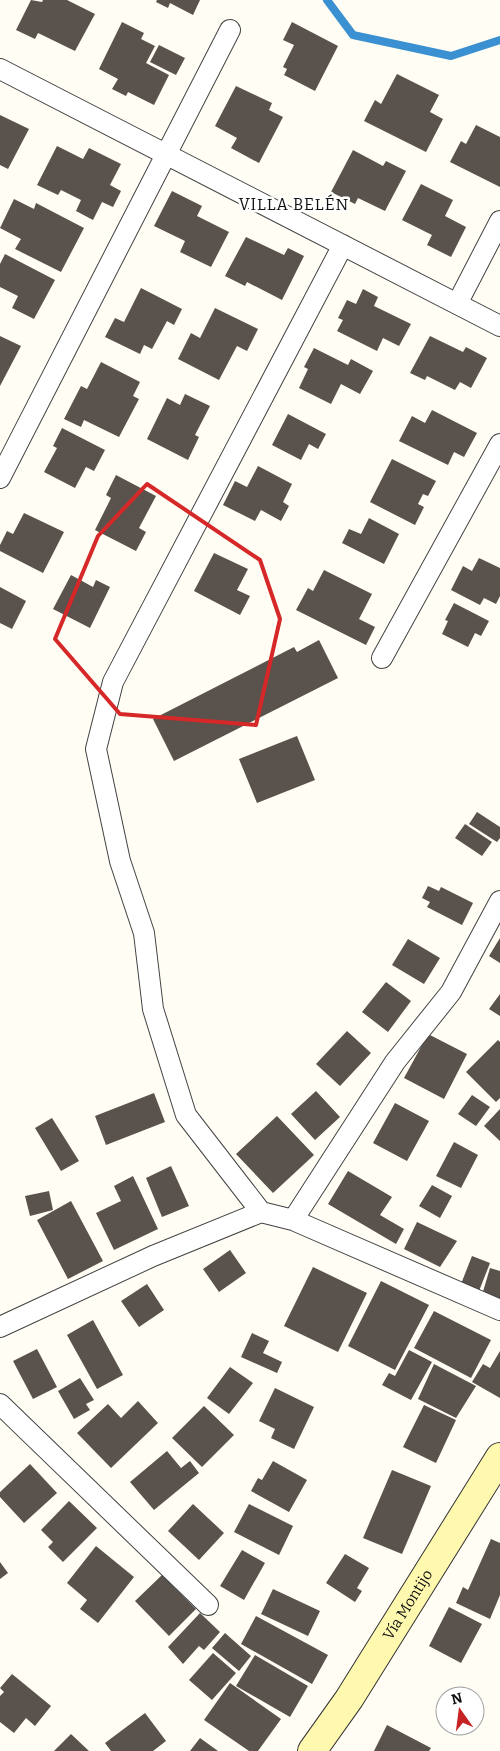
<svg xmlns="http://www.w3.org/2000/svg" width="500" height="1751" font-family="Bitter,serif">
<rect width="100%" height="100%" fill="#fffdf4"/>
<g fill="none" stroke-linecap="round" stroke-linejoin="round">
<path stroke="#3b90d2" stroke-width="8" d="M327 0 353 35 451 56 500 40"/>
</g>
<path fill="#5a524c" d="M31 0 42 2 43 0H67L95 14 75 51 38 33 35 39 16 30Z
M157 0H200L193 15 170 3 168 8 156 2Z
M122 22 144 33 141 39 155 46 146 63 169 75 154 105 128 92 126 96 112 89 118 79 99 69Z
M292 22 338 46 315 91 284 75 287 69 283 67 294 45 283 40Z
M159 45 185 58 176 75 150 62Z
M397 74 439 95 430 112 443 119 426 152 364 121 375 100 381 104Z
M236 86 272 103 269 110 283 117 259 163 231 148 237 138 215 126Z
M0 115 29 129 8 169 0 165Z
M476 125 500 137V187L450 162 461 141 466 144Z
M57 146 83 159 89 148 121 164 110 185 121 191 113 207 102 202 93 220 76 211 81 200 61 190 58 195 37 185Z
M353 150 383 166 386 161 406 171 385 211 358 198 355 204 331 192Z
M421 184 453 200 445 216 466 227 451 257 427 245 432 235 402 220Z
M172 191 202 206 197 216 229 232 211 267 180 252 185 241 154 226Z
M14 199 34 209 36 203 84 228 61 272 15 249 21 239 0 228Z
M246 237 284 255 288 248 304 256 282 300 247 282 245 286 225 276Z
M5 254 55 280 34 319 12 308 18 296 0 287V264Z
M141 288 182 309 174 325 167 321 152 349 144 345 140 354 105 337 115 318 124 322Z
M363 289 378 297 374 306 411 324 399 346 383 338 377 351 337 331 343 320 338 318 347 300 356 304Z
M215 308 258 329 247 351 237 346 219 380 178 359 191 333 200 338Z
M0 336 21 346 0 386Z
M430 336 463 352 466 347 487 358 471 388 460 382 455 390 427 376 425 380 410 373Z
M314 348 348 365 351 359 373 371 360 394 341 384 331 404 299 388 308 369 304 367Z
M101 362 140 382 133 396 139 399 119 437 84 420 81 427 64 419 81 386 87 389Z
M185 394 210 406 195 435 199 437 188 460 147 439 167 398 180 405Z
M432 410 477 433 464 457 454 452 448 465 399 441 412 416 425 423Z
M288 414 326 434 318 449 309 444 301 460 272 445Z
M62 428 105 450 94 471 86 467 75 488 44 472 57 448 53 446Z
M392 459 436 481 428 496 423 494 418 504 424 507 415 525 370 502Z
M258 466 292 484 283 502 289 506 281 521 261 510 255 521 223 505 235 481 247 487Z
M116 475 156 496 139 528 146 532 136 551 95 530 111 498 106 495Z
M24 513 64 532 43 573 0 551V545L7 531 13 534Z
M369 518 399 534 384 564 342 543 349 529 361 534Z
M214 553 248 569 237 590 250 596 240 615 194 591Z
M479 558 500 568V596L496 604 484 598 480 605 451 590 463 566 472 571Z
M324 570 372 594 359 619 375 627 366 645 296 610 308 588 313 591Z
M71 575 93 587 96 580 110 587 90 628 53 609Z
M0 587 26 601 12 629 0 623Z
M454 603 489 621 481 636 475 633 468 647 442 634 448 621 445 620Z
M319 640 338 678 174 761 153 719 294 647 297 652Z
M297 736 315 780 257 803 239 759Z
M477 812 500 827V838L497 842 469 824Z
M465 824 492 842 482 856 455 838Z
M428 886 439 891 441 887 473 903 462 925 427 907 430 902 422 898Z
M500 938V963L489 956Z
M408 939 440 958 424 984 392 965Z
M386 982 411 1001 388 1032 362 1012Z
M500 994V1016L489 1009Z
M347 1031 371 1053 340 1086 316 1064Z
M428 1034 467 1054 444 1099 404 1078Z
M498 1040 500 1042V1098L496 1102 466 1072Z
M316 1091 340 1117 315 1140 291 1114Z
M154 1093 165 1122 106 1145 95 1116Z
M472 1095 490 1107 476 1126 458 1114Z
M395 1103 429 1121 407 1161 373 1143Z
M500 1109V1141L484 1126Z
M277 1116 314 1155 273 1193 236 1154Z
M52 1118 79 1161 61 1171 35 1128Z
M454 1142 478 1155 461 1188 436 1176Z
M171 1166 189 1206 162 1217 146 1178Z
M348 1171 392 1197 380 1215 404 1229 396 1244 328 1204Z
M133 1176 158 1229 114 1250 96 1213 121 1201 114 1186Z
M432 1185 452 1196 440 1218 419 1206Z
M49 1191 53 1210 30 1216 25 1196Z
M71 1201 103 1261 68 1279 37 1220Z
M417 1222 457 1241 440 1267 404 1249Z
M230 1250 246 1273 219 1292 203 1269Z
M472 1256 490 1263 479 1291 461 1284Z
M313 1267 367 1293 338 1352 284 1326Z
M490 1268 500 1271V1301L482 1295Z
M381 1281 429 1305 395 1370 348 1346Z
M147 1284 164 1310 139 1327 121 1301Z
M434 1311 491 1340 471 1378 414 1348Z
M93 1320 123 1375 97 1389 67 1335Z
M252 1333 269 1341 263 1353 282 1362 277 1373 241 1357Z
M37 1349 57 1387 33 1399 13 1361Z
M409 1350 432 1362 411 1400 382 1385 389 1373 395 1376Z
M500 1351V1398L472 1382 483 1364 490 1368Z
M434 1364 476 1386 456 1418 418 1399Z
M230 1367 253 1383 229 1414 207 1398Z
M80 1378 94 1400 86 1404 90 1410 74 1419 58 1391Z
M275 1388 314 1407 294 1449 271 1438 275 1429 259 1421Z
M138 1401 158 1423 111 1468 77 1433 108 1404 121 1418Z
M424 1405 456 1420 436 1463 403 1447Z
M204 1406 234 1435 202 1467 172 1438Z
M167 1451 181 1468 190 1461 199 1473 154 1510 130 1482Z
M273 1461 307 1480 289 1512 251 1491 258 1478 262 1480Z
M30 1464 57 1493 24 1523 0 1497V1492Z
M392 1470 431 1486 402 1554 363 1538Z
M69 1501 97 1528 63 1562 48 1547 53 1542 41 1530Z
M193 1504 224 1533 199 1560 168 1531Z
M249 1504 293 1526 279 1555 234 1532Z
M491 1539 500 1543V1595L490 1619 456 1603 463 1587 468 1590Z
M96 1546 134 1577 98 1623 80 1609 87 1600 67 1583Z
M242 1550 265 1563 244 1600 220 1586Z
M345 1554 369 1568 357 1588 362 1591 355 1602 326 1583Z
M0 1562 8 1573 0 1579Z
M162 1575 196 1609 169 1636 135 1601Z
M273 1589 320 1611 308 1636 261 1614Z
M449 1607 482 1624 461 1663 429 1646Z
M200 1613 220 1632 204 1650 199 1646 183 1664 168 1647Z
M256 1616 328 1655 312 1684 241 1644Z
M225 1633 251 1656 239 1671 212 1648Z
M213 1653 236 1673 212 1700 189 1680Z
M255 1655 308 1686 290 1717 236 1686Z
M12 1674 51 1706 35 1726 26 1718 14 1733 0 1722V1696L4 1692 0 1688Z
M230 1683 281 1719 258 1751H249L204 1720Z
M145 1713 166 1741 153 1751H111L105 1743Z
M387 1725 431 1748 429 1751H374Z
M71 1734 89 1751H54Z
M200 1738 218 1751H190Z"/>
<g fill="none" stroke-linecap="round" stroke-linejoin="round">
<defs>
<path id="street" d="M0 69 500 326
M343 245 113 682 96 749 120 861 144 933 153 1009 186 1115 261 1212 293 1220 500 1310
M457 304 500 221
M0 478 230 30
M382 658 500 444
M293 1220 395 1062 451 992 500 901
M0 1327 153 1256 261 1212
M0 1404 208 1605"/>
<g id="secondary">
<path id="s1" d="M312 1751 349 1699 500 1457"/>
</g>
</defs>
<use href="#street" stroke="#434343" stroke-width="22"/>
<use href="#secondary" stroke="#323232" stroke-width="30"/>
<use href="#street" stroke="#fff" stroke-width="20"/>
<use href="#secondary" stroke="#fff9af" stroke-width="28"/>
</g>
<path fill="none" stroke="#d62828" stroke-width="4" stroke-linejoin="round" d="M147 484 260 560 280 619 256 725 120 714 55 639 98 536Z"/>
<g text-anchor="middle" stroke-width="5" stroke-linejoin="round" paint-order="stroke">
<g font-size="15" fill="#101010" stroke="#fff">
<text dy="5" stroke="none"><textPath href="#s1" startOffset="175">Vía Montijo</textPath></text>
</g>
<g font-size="16" letter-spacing="1" fill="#101010" stroke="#fff">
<text x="294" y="210">VILLA BELÉN</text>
</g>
</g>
<g transform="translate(460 1711) rotate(346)"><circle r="24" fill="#ffffff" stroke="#9f9f9f"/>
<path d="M0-4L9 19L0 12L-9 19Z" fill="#c72224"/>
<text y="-8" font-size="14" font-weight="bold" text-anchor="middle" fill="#101010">N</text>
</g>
</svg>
